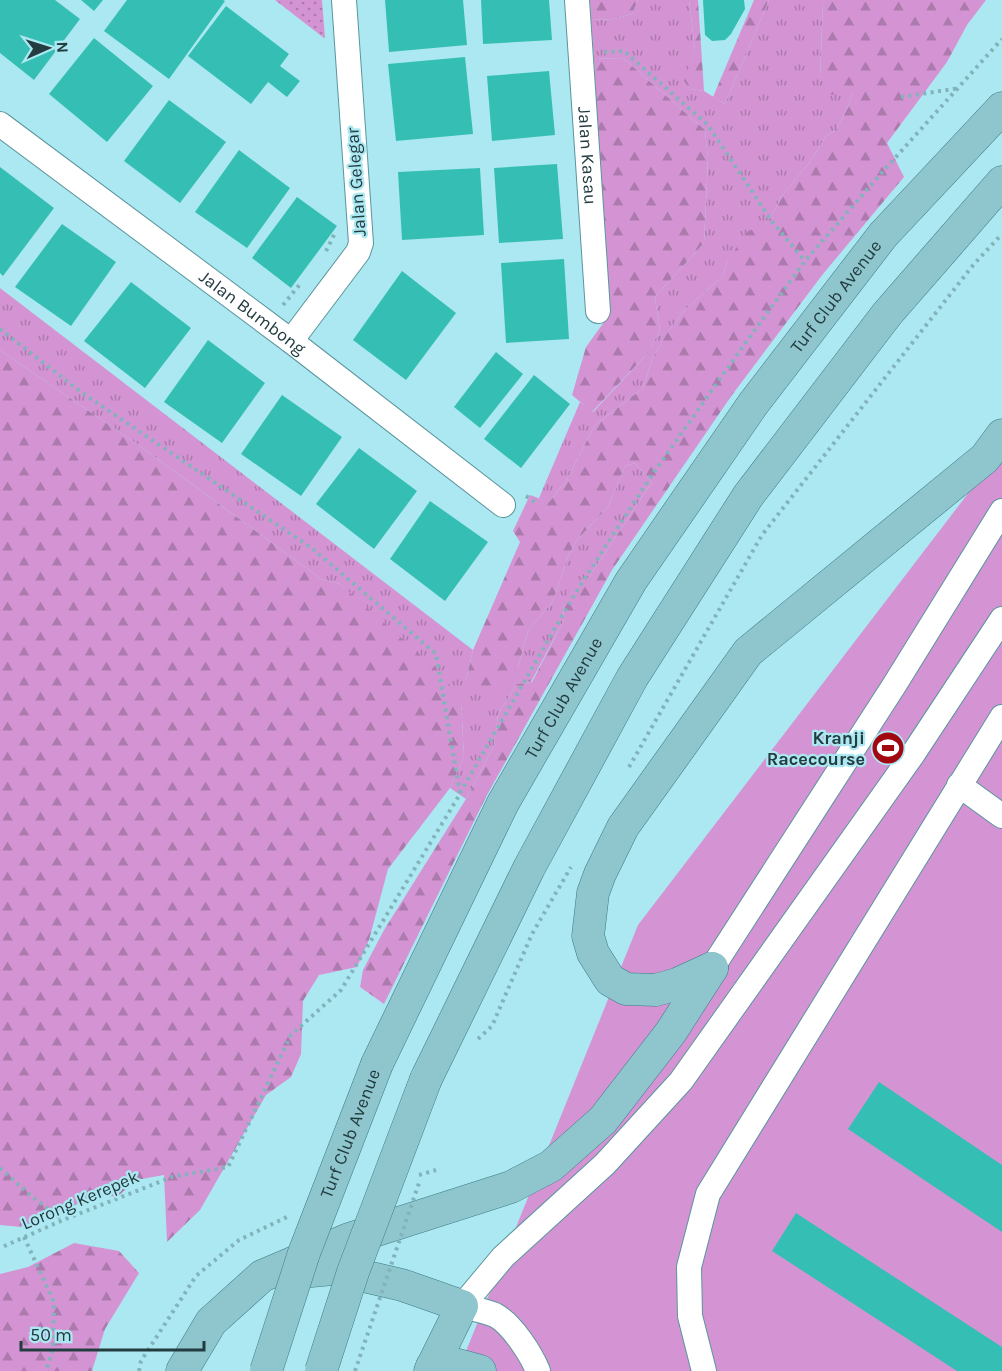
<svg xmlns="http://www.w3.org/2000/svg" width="1002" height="1371" font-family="Karla,sans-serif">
<defs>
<pattern id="grass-tufts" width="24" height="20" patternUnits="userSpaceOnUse" patternTransform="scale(1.5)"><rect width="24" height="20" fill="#d494d4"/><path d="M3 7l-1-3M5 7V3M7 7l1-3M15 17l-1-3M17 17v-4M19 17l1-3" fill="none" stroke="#ac7aad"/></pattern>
<pattern id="forest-firs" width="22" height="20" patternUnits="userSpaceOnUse" patternTransform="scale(1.5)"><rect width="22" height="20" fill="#d494d4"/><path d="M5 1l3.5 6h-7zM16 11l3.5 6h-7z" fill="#ac7aad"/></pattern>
<pattern id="park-dots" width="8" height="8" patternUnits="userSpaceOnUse" patternTransform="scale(1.5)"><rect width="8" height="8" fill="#d494d4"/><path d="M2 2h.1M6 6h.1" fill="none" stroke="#ac7aad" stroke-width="1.8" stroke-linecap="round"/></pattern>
</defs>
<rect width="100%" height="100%" fill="#ace8f1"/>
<path fill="url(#grass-tufts)" d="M638 0H689L695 50 685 81 690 89 704 91 725 104 769 0H823L820 78 853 91 849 104 836 130 826 136 810 162 781 197 774 212 765 225 727 261 723 276 686 309 667 333 652 359 643 388 595 425 566 481 548 503 539 498 580 402 593 412 647 354 660 330 655 297 704 243 708 159 705 130 623 58 594 59 591 20 614 19 632 14Z
M0 288 473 650 466 680 518 667 528 631 553 601 567 559 576 541 608 507 625 466 635 463 652 482 589 577 563 604 564 620 531 682 517 684 498 714 494 746 466 799 450 788 464 757 461 702 340 584 321 579 147 451 0 350Z"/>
<path fill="url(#forest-firs)" d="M590 0H638L632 14 614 19 591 20Z
M689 0H698L704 91 690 89 684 81 695 50Z
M754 0H769L725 104 713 97Z
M823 0H986L967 25 947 62 887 143 904 177 823 274 732 395 612 570 486 797 384 1004 360 987 363 970 384 930 466 799 494 746 498 714 517 684 532 682 564 620 563 604 574 582 589 577 652 482 635 463 625 466 608 507 576 541 567 559 553 601 528 631 518 667 487 699 466 680 473 650 520 542 513 531 530 495 549 502 566 481 595 425 643 388 652 359 667 333 686 309 723 276 727 261 748 231 765 225 774 212 781 197 810 162 826 136 836 130 849 104 853 91 830 95 820 78Z
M623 58 705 130 708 158 704 243 655 297 660 330 647 354 592 412 572 395 586 347 607 318 594 59Z
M0 350 147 451 321 579 340 584 443 675 461 702 464 757 450 788 388 869 369 940 357 967 319 975 303 1001 301 1054 291 1077 266 1095 200 1210 167 1242 164 1175 136 1180 117 1197 100 1195 21 1227 0 1225Z
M74 1243 119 1251 139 1273 105 1329 92 1371H0V1274L28 1267Z"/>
<path fill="url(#park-dots)" d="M275 0H322L325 38H324Z"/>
<path fill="#d494d4" d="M1002 449V1371H458L638 925Z"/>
<path fill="#35bfb4" d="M0 0H55L80 19 34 80 0 53Z
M81 0H103L94 11Z
M127 0H223L225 1 169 79 104 31Z
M385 0H463L467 45 389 52Z
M481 0H549L552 40 483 44Z
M703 0H744L745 9 731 34 725 40 712 41 705 35Z
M226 6 289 54 280 66 300 81 287 97 268 82 251 104 188 56Z
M94 38 153 86 107 142 49 94Z
M465 57 473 134 396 141 388 64Z
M549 71 555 135 492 141 487 76Z
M169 100 226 142 180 203 124 161Z
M239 150 290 188 247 248 195 212Z
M557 164 563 239 499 243 494 168Z
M0 167 54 208 3 276 0 273Z
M480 168 484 235 402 240 398 172Z
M297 197 337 226 291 288 252 258Z
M62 224 116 262 71 326 15 287Z
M564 259 569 339 506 343 501 263Z
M402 271 456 313 406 380 353 340Z
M131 282 191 328 145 388 84 341Z
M208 340 265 383 222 443 164 402Z
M496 352 523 374 480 428 454 407Z
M534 375 570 404 521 468 484 439Z
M282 395 342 437 301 496 241 454Z
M359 448 417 491 374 549 316 504Z
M430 501 488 542 445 601 390 559Z
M879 1082 1002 1165V1232L848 1129Z
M796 1213 1002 1347V1371H957L772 1251Z"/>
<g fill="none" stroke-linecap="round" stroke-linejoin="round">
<defs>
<g id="minor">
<path id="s1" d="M577 0 598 311"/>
<path id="s2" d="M0 124 291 341 503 505"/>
<path d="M291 341 358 252 361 243 344 0"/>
<path d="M959 785 1002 816"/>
<path d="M712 968 895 684 1002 511"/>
<path d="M538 1371C531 1354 512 1324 495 1315 485 1311 473 1309 462 1306L503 1257 605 1164 681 1081 913 754 1002 619"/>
<path d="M704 1371 690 1316 689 1267 708 1194 1002 717"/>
</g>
<g id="major">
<path d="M712 968 677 984 656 990 626 989 610 980 593 953 588 936 593 893 600 874 623 827 748 652 985 458 1002 435"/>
<path id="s3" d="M377 1064 503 803 631 581 753 404 883 235 1002 108"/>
<path d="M426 1079 529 868 632 678 748 496 887 314 1002 182"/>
<path d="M290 1273 333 1269 402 1285 462 1306 430 1371"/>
<path d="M432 1366 447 1362 480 1371"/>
<path d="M182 1371 211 1322 262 1276 349 1239 511 1187 551 1166 603 1120 671 1032 712 968"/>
</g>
</defs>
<use href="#minor" stroke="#5b959d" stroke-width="26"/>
<use href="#major" stroke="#397c85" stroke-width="33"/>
<path stroke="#82b3bb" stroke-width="4" stroke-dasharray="3 4.5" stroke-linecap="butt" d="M604 52 624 51 708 125 773 223 805 261
M901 97 960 88
M326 251 336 231
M283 305 301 283
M0 329 81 392 313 549 436 654 460 794 341 990 291 1035 228 1167 172 1177 63 1220 0 1248
M526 496 538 504
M629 767 762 535 974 264 1002 234
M460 793 573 597 610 539 652 475 741 349 805 261 886 168 1002 39
M478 1039 492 1026 532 934 571 867
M0 1168 30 1195 63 1220
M419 1175 436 1170
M24 1237 54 1302 53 1349 46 1371
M139 1371 141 1361 196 1276 239 1240 289 1216"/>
<use href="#minor" stroke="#fff" stroke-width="24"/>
<use href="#major" stroke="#8fc5cc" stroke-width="32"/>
<defs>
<g id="major-bridge">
<path id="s4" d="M266 1371 304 1253 377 1064"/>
<path d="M321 1371 353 1272 426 1079"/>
</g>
</defs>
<use href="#major-bridge" stroke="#397c85" stroke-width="33" stroke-linecap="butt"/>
<path stroke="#82b3bb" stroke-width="4" stroke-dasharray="3 4.5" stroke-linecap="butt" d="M355 1371 419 1183"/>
<use href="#major-bridge" stroke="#8fc5cc" stroke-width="32"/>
</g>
<defs>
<symbol id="stadium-disc" viewBox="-11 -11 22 22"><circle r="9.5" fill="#a20812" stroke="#ace8f1"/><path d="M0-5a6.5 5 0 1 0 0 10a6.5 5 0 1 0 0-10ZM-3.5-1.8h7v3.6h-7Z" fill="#fff"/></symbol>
</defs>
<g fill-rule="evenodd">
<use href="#stadium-disc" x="869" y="729" width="38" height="38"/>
</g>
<g text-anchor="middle" stroke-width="4.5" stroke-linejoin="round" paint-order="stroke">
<g font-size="18" fill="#233c40" stroke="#ace8f1">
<text dy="6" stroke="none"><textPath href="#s1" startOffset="156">Jalan Kasau</textPath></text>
<text transform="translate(356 182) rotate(-94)" y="6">Jalan Gelegar</text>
<text dy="6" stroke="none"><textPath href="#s3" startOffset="897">Turf Club Avenue</textPath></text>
<text dy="6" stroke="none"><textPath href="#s2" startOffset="315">Jalan Bumbong</textPath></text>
<text dy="6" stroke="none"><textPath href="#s3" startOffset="411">Turf Club Avenue</textPath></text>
<text dy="6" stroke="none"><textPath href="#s4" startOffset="252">Turf Club Avenue</textPath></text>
<text transform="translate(80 1200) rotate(-23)" y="6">Lorong Kerepek</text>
</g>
<g font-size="18" font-weight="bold" fill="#233c40" stroke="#ace8f1" text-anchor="end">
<text x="865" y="744">Kranji<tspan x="865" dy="21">Racecourse</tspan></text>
</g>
</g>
<g transform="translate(48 48) rotate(87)" stroke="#ace8f1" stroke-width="4.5" paint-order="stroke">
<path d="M0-4.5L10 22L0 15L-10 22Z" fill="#233c40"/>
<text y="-9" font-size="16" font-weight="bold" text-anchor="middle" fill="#233c40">N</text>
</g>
<path d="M21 1341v9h183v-9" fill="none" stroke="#233c40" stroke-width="3"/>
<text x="30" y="1341" font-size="18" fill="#233c40" stroke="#ace8f1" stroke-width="4.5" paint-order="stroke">50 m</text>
</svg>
